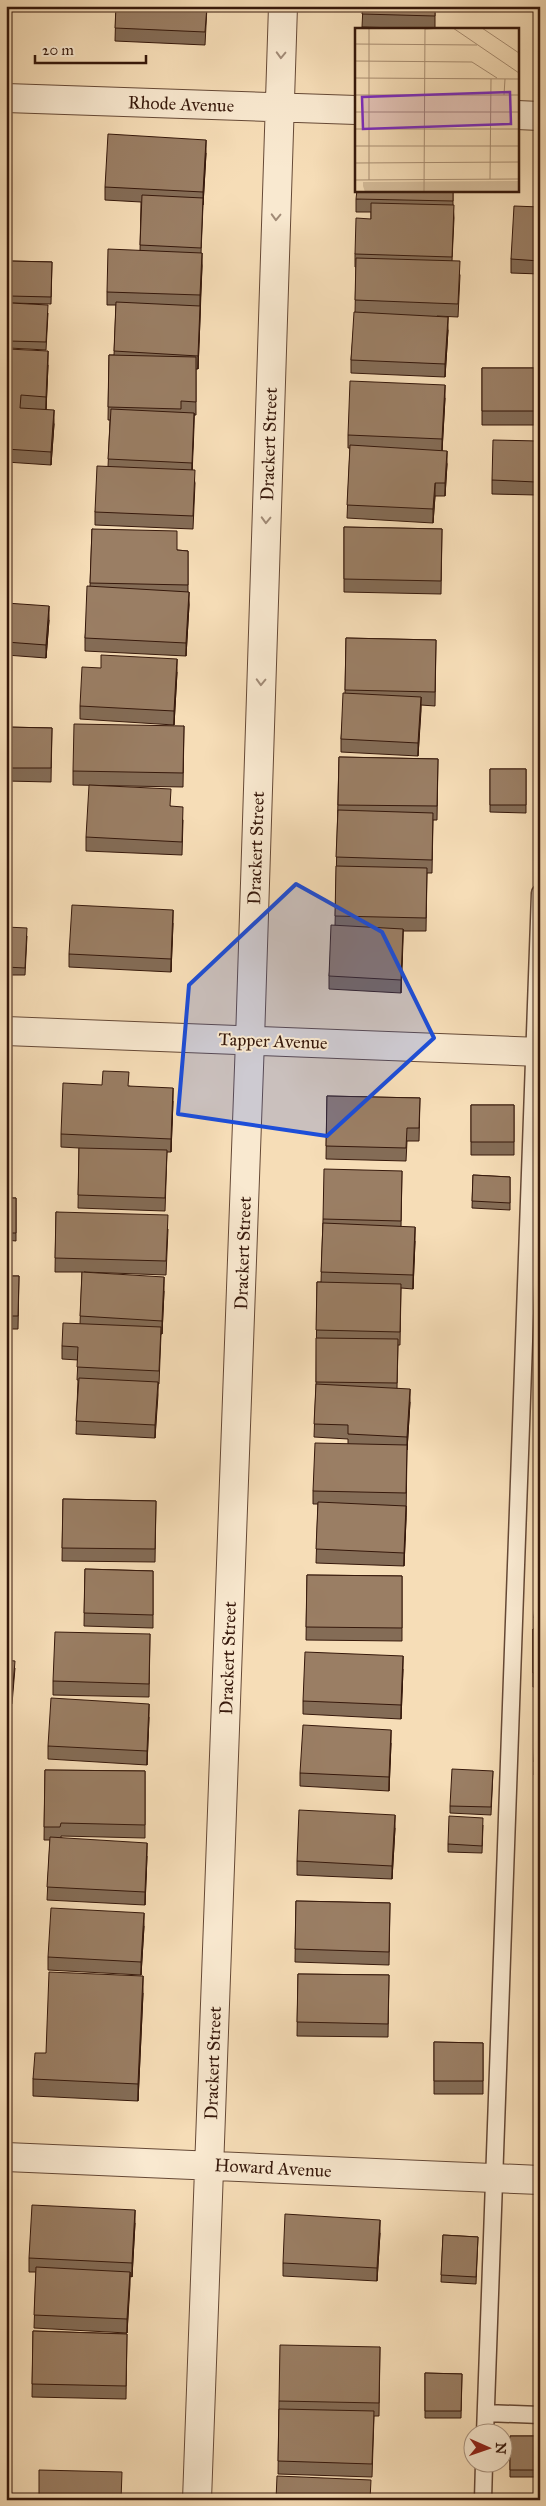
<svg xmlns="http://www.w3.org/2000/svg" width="546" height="2506" font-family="'IM FELL Great Primer',serif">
<rect width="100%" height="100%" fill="#f6ddb7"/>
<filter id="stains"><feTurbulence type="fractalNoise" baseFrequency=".004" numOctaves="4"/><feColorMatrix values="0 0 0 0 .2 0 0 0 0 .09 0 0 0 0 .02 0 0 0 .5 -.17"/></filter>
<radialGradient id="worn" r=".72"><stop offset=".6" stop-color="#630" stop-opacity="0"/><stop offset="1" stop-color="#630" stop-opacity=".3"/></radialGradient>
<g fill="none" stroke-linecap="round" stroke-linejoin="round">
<defs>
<path id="service" d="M486 2413 540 2415
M485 2434 540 893
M483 2500 484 2464"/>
<path id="minor" d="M6 98 356 110
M517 115 540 116
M6 1031 540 1052
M6 2157 540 2180
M197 2500 250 1040 283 6"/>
</defs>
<use href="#service" stroke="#664936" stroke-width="19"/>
<use href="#minor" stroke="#664936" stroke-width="30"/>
<use href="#service" stroke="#f9e9d0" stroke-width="16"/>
<use href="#minor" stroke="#f9e9d0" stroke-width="28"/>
</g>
<path fill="#846c56" stroke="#36180b" d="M116 6H207L205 45 115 41Z
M363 6H455V8L435 7V29L362 27Z
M206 153 203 205 201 253 202 266 200 319 198 369H196V415H194L192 470 195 483 193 529 95 525V512L108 467 110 420H108L109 355H114L116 305H107V292L140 251 141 202 105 200V187Z
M453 190V205L454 218 452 261 460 275 458 317 437 316 448 330 445 377 351 373V360L355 312 356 267H355V254L371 219V212H356V199Z
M540 207V274L511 273V259Z
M10 261 52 262 51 304 10 303Z
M48 313 46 350 9 348V341Z
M48 365 46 410 54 424 51 465 6 462V386Z
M482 368H534V425H482Z
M445 398 442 450 447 464 445 496H435L433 523 347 518 350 448H348V435Z
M538 454 536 495 492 494V480Z
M344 527 442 529 441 594 344 592Z
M92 529 177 550 188 551V592L189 605 186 656 85 651V638L90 587Z
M6 603 49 620 46 658 6 655Z
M346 638 436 640 435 706 421 705 418 756 341 752V739L345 693Z
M177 672 174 725 80 719V706Z
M184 726 183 787 73 785V771Z
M6 727 52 728 51 782 6 781Z
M339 757 438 759 437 820H433L432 873H427L426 931H403L401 993 329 989V976L335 925Z
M490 769H526V813L490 812Z
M171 806 183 820 182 855 86 851V837Z
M173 923 171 972 69 967V954Z
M6 927 27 936 25 975H6Z
M129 1086 173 1101 171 1152H167L165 1211 78 1208 79 1148 61 1147V1134Z
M327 1096 420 1098 419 1141H407L406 1161 326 1159Z
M471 1105H514V1155H471Z
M402 1171 401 1227 415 1241 413 1289 401 1288 400 1345H398L397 1388 410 1402 407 1450 406 1519 404 1566 316 1563 318 1504H313V1491L348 1444V1439L314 1437 316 1384 317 1282H321L323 1219Z
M473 1175 510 1177V1210L472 1208Z
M6 1198H16V1241L6 1240Z
M56 1212 168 1229 166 1275 84 1272 164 1291 162 1334H161L159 1384H158L155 1438 76 1434 78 1380H77L78 1360 62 1359V1346L80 1324 82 1272H55Z
M6 1276H19L18 1329H6Z
M63 1499 156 1501 155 1562 62 1561Z
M540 1566V1687H533V1629H534V1618Z
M85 1569 153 1571V1628L84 1626Z
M307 1575 402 1576V1641L306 1640Z
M150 1634 149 1697 53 1695V1681Z
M6 1660 15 1668 12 1704H6Z
M403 1669 401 1719 303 1714V1701Z
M149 1717 147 1765 48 1759V1746Z
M535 1733H540V1775H534Z
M391 1743 389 1791 300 1786V1773Z
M45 1770 145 1771V1838L61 1836V1838L147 1856 145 1905 47 1900 50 1840H44Z
M493 1771 491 1815 450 1813V1806Z
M483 1825 482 1853 448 1852V1844Z
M395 1828 392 1879 297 1875V1861Z
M296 1901 390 1903 389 1965 295 1962Z
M144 1926 141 1975 48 1970V1957Z
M298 1974 389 1975 388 2037 297 2036Z
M143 1993 138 2101 33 2096V2079L46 2053Z
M540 2035V2104H535V2087Z
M434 2042 483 2043V2094H434Z
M135 2223 132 2277 130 2276 127 2333 34 2328 36 2272H29V2258Z
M380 2233 377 2281 283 2276V2263Z
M443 2235 478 2237 476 2284 441 2282Z
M33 2331 127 2334 126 2399 32 2397Z
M380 2347 379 2416H374L372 2477 278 2474 279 2401Z
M425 2373 462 2374 461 2418H425Z
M510 2436H540V2477H510Z"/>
<path fill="#6c5846" stroke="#36180b" d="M206 140V153L203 205V192Z
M202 253V266L200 308V295Z
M200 306V319L198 369V356Z
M448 317V330L445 377V364Z
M48 351V365L46 410V397Z
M445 385V398L442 452V439Z
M54 410V424L51 465V452Z
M194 413V427L192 476V463Z
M447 451V464L445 496V483Z
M435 483V496L433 523V509Z
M189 592V605L186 656V643Z
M49 606V620L46 658V645Z
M177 659V672L174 725V711Z
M421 697V711L418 756V743Z
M173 910V923L171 972V959Z
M403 929V942L401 993V980Z
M173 1088V1101L171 1152V1139Z
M415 1227V1241L413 1289V1275Z
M164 1277V1291L162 1334V1321Z
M158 1382V1395L155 1438V1425Z
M410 1389V1402L407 1450V1437Z
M406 1506V1519L404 1566V1553Z
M403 1656V1669L401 1719V1705Z
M149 1704V1717L147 1765V1751Z
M391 1730V1743L389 1791V1777Z
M395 1815V1828L392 1879V1866Z
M147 1843V1856L145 1905V1892Z
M144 1913V1926L141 1975V1962Z
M143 1976V1993L138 2101V2084Z
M135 2210V2223L132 2277V2263Z
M380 2220V2233L377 2281V2268Z
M130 2272V2285L127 2333V2319Z"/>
<path fill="#9a7e64" stroke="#36180b" d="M116 6H207L205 32 115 28Z
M363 6H435V16L362 14Z
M108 134 206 140 203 192 105 187Z
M357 190H453V201L356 199Z
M142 195 203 198 201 248 140 245Z
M371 203 454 205 452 257 355 254 356 218 371 219Z
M514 206 540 207V261L511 259Z
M108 249 202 253 200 295 107 292Z
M356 258 460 261 458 304 355 300Z
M10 261 52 262 51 297 10 296Z
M116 302 200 306 198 356 114 351Z
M11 303 48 305 46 342 9 341Z
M354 312 448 317 445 364 351 360Z
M8 349 48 351 46 397 21 395 20 408 54 410 51 452 6 449V386Z
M109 355 196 357V402L181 401V409L108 407Z
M482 368H534V411H482Z
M350 381 445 385 442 439 348 435Z
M111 409 194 413 192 463 108 459Z
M493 440 538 441 536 482 492 480Z
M350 445 447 451 445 483H435L433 509 347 505Z
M97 466 195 470 193 516 95 512Z
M344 527 442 529 441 581 344 579Z
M92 529 177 531V550L188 551V585L90 583Z
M87 586 189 592 186 643 85 638Z
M6 603 49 606 46 645 6 642Z
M346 638 436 640 435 692 345 690Z
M101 655 177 659 174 711 80 706 82 667 101 668Z
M343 693 421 697 418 743 341 739Z
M74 724 184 726 183 773 73 771Z
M6 727 52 728 51 768H6Z
M339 757 438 759 437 806 338 805Z
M490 769H526V805H490Z
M89 785 171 789 170 806 183 807 182 842 86 837Z
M338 810 433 813 432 860 336 857Z
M336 866 427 868 426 918 335 916Z
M72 905 173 910 171 959 69 954Z
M331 925 403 929 401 980 329 976Z
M6 927 27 928 25 968 6 967Z
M103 1071 129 1072 128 1086 173 1088 171 1139 61 1134 63 1083 102 1085Z
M327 1096 420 1098 419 1128H407L406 1148 326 1146Z
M471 1105H514V1142H471Z
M79 1148 167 1150 165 1198 78 1195Z
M324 1169 402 1171 401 1221 323 1219Z
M473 1175 510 1177V1203L472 1201Z
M6 1198H16V1233H6Z
M56 1212 168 1215 166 1261 55 1258Z
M323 1223 415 1227 413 1275 321 1272Z
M82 1272 164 1277 162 1321 80 1316Z
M6 1276H19L18 1316H6Z
M317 1282 401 1284 400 1332 316 1330Z
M63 1323 161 1327 159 1371 77 1367 78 1347 62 1346Z
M316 1338 398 1339 397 1383 316 1382Z
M79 1378 158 1382 155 1425 76 1421Z
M316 1384 410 1389 407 1437 348 1434V1425L314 1424Z
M315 1443 407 1445 406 1493 313 1491Z
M63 1499 156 1501 155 1549 62 1548Z
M318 1502 406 1506 404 1553 316 1549Z
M537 1566H540V1618H534Z
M85 1569 153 1571V1615L84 1613Z
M307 1575 402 1576V1628L306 1627Z
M533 1629H540V1673H533Z
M55 1632 150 1634 149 1684 53 1681Z
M305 1652 403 1656 401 1705 303 1701Z
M6 1660 15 1661 12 1697H6Z
M51 1698 149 1704 147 1751 48 1746Z
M303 1725 391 1730 389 1777 300 1773Z
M535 1733H540V1762H534Z
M452 1769 493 1771 491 1807 450 1806Z
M45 1770 145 1771V1825L61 1823 60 1827H44Z
M299 1810 395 1815 392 1866 297 1861Z
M449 1816 483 1818 482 1846 448 1844Z
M50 1837 147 1843 145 1892 47 1887Z
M296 1901 390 1903 389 1952 295 1949Z
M51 1908 144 1913 141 1962 48 1957Z
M49 1972 143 1976 138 2084 33 2079 35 2053H46Z
M298 1974 389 1975 388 2024 297 2022Z
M536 2034 540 2035V2087H535Z
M434 2042 483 2043V2081H434Z
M32 2205 135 2210 132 2263 29 2258Z
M285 2214 380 2220 377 2268 283 2263Z
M443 2235 478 2237 476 2277 441 2275Z
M36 2267 130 2272 127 2319 34 2315Z
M33 2331 127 2334 126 2386 32 2384Z
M280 2345 380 2347 379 2403 279 2401Z
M425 2373 462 2374 461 2411H425Z
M279 2409 374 2411 372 2464 278 2461Z
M510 2436H540V2470H510Z
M39 2470 122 2472 121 2500H39Z
M277 2476 371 2480 370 2500H276Z"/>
<defs><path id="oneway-chevron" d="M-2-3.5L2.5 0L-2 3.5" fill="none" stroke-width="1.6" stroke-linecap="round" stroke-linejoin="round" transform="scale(1.25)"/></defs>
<g stroke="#a18b77">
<use href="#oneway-chevron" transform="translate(281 55) rotate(92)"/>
<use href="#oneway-chevron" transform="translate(276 217) rotate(92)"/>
<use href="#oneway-chevron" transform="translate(266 520) rotate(92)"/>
<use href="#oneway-chevron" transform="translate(261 682) rotate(92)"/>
</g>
<path fill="#1d4ed8" fill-opacity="0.2" stroke="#1d4ed8" stroke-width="4" stroke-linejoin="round" d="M296 884 382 932 434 1038 327 1136 178 1114 189 985Z"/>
<g text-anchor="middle" stroke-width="4" stroke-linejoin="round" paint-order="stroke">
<g font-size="18" fill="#36180b" stroke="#f9e9d0">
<text transform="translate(181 104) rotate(2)" y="6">Rhode Avenue</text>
<text transform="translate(269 444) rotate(-88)" y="6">Drackert Street</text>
<text transform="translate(256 848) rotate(-88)" y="6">Drackert Street</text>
<text transform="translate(273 1041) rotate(2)" y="6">Tapper Avenue</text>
<text transform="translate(243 1253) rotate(-88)" y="6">Drackert Street</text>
<text transform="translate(228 1658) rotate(-88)" y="6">Drackert Street</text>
<text transform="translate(213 2063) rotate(-88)" y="6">Drackert Street</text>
<text transform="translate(273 2168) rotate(3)" y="6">Howard Avenue</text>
</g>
</g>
<g transform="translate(355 28)">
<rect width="164" height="164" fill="#f6ddb7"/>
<path d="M164 153V164H10L8 158V154Z" fill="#d5bc9a"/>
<path fill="none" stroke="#a98e72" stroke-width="1" d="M98 0 164 45M127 0 164 25M70 1 88 0M0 16 122 17M0 33 117 34 142 50M0 50 164 51M0 67H164M149 67 150 51M0 84H164M0 101H164M0 118H164M0 135 164 134M135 151 136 51M0 152 164 151M14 152V0M69 164 70 0"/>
<path fill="#7b2cbf" fill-opacity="0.15" stroke="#7b2cbf" stroke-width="2.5" d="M155 64 156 96 8 101 7 69Z"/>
<rect width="164" height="164" fill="none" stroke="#36180b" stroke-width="2.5"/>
</g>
<rect width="546" height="2506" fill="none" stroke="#f6ddb7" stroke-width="25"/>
<rect x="8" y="8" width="531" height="2491" fill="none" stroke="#36180b" stroke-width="2.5"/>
<rect x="12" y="12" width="521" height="2481" fill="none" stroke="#36180b"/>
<g transform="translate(488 2448) rotate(92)"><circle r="24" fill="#f9e9d0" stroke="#ab9581"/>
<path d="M0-4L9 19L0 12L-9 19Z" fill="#8f2418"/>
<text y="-8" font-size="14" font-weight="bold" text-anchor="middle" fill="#36180b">N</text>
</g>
<path d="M35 55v8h111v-8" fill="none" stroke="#36180b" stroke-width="2.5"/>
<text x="42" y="55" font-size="15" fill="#36180b" stroke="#f9e9d0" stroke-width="4" paint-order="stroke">20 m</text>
<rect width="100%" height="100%" filter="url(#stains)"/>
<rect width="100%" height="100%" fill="url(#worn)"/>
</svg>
